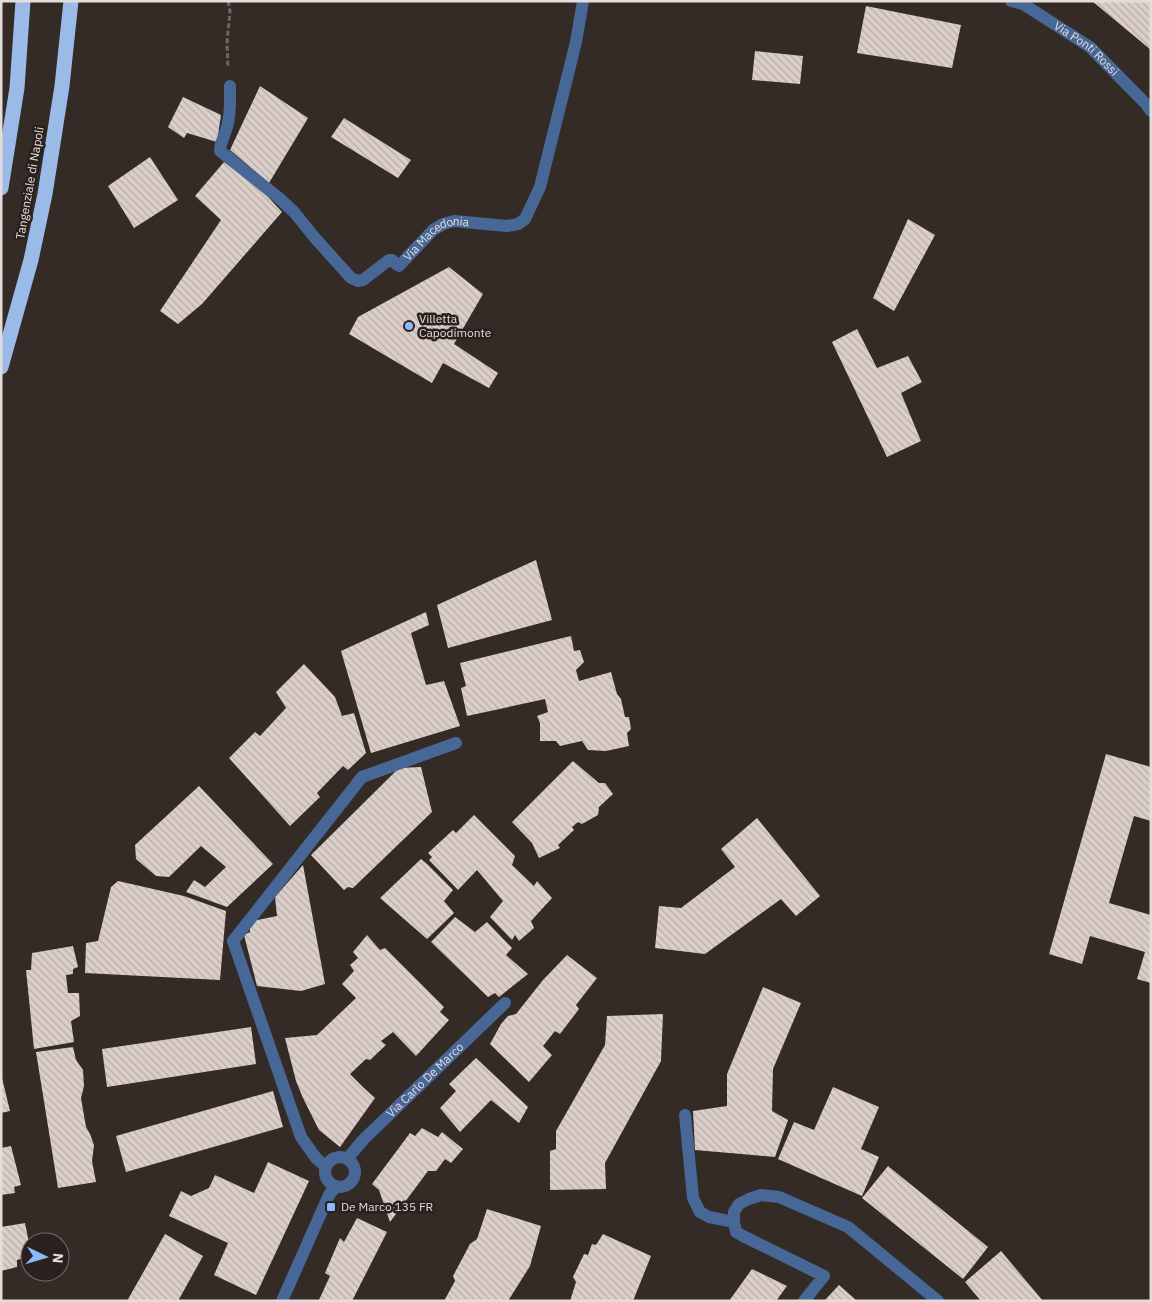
<svg xmlns="http://www.w3.org/2000/svg" width="1152" height="1302" font-family="'IBM Plex Sans',sans-serif">
<defs>
<pattern id="building-back-hatch" width="6" height="6" patternUnits="userSpaceOnUse" patternTransform="scale(1.25)"><rect width="6" height="6" fill="#dccfca"/><path d="M-1 5l2 2M0 0l6 6M5-1l2 2" fill="none" stroke="#b6aca8"/></pattern>
</defs>
<rect width="100%" height="100%" fill="#342a26"/>
<path fill="url(#building-back-hatch)" d="M1092 1H1151V50Z
M866 6 961 25 952 68 857 53Z
M755 51 803 56 800 84 752 80Z
M260 86 308 118 269 183 230 150Z
M183 97 221 115 217 142 187 133 184 138 168 127Z
M344 118 411 160 398 178 331 137Z
M150 157 178 200 134 228 108 186Z
M224 162 258 186 282 212 202 304 178 324 160 311 221 220 195 196Z
M908 219 935 235 894 311 873 298Z
M449 267 483 294 454 344 498 373 489 388 443 363 432 383 349 334 358 317Z
M857 329 877 368 908 356 922 382 901 393 921 441 887 457 832 342Z
M536 560 552 620 448 648 437 605Z
M426 612 429 625 411 633 426 685 444 681 460 726 371 753 341 651Z
M571 636 574 651 580 650 584 662 576 670 579 681 611 672 617 694 621 699 625 717H629L631 729 627 733 629 746 606 751 588 750 582 741 560 746 556 741H540V723L537 716 548 712 545 699 467 716 461 688 466 686 460 663Z
M304 664 335 697 342 716 354 713 366 753 348 770 343 766 317 793 320 797 290 826 229 758 255 732 260 736 286 708 276 692Z
M1106 754 1151 767V821L1134 816 1109 903 1151 915V983L1137 979 1145 952 1090 936 1082 964 1049 954Z
M573 761 599 783H605L613 794 599 807 598 815 582 824 578 822 572 827 574 830 558 845 560 848 539 858 532 843 512 822Z
M421 767 432 812 353 888 348 887 344 890 311 855 399 768Z
M199 786 273 864 227 907 186 892 194 880 205 887 226 867 201 846 169 877 156 876 136 859 135 845Z
M474 815 515 856 512 865 534 886 537 881 552 898 531 921 534 928 519 941 515 935 512 940 490 917 503 901 477 870 458 890 429 860 432 857 428 853 453 830 456 833Z
M757 818 820 896 796 916 781 899 705 954 655 948 659 906 681 908 735 867 721 849Z
M421 859 427 864 453 890 444 901 454 913 427 939 380 898Z
M303 865 325 984 301 991 257 986 244 935 250 932V925L253 921 277 916 275 897Z
M118 881 184 896 226 911 220 980 85 973 86 943 98 941 111 887Z
M455 917 475 932 487 922 512 948 506 955 528 974 499 997 495 993 488 997 431 942Z
M367 935 380 950 385 948 444 1007 440 1012 449 1020 416 1056 393 1032 381 1041 386 1045 370 1060 366 1059 350 1074 364 1088 375 1098 340 1147 319 1130 303 1098 296 1081 285 1038 317 1035 356 998 342 984 354 971 350 965 358 958 353 952Z
M73 946 78 967 73 969V974L66 975 68 993H79L80 1016 71 1021 74 1042 34 1049 26 970H31L32 953Z
M567 955 597 978 576 1005 579 1009 560 1034 555 1031 543 1046 552 1055 529 1082 490 1044 501 1024 508 1016 516 1014 543 980Z
M763 987 801 1003 773 1069 772 1111 788 1120 775 1157 695 1150 693 1111 727 1106V1074Z
M663 1014 661 1061 605 1163 606 1189 550 1190V1151L556 1149V1131L605 1045 607 1016Z
M251 1027 256 1064 107 1087 102 1049Z
M73 1047 76 1060 83 1070 84 1086 81 1098 86 1127 90 1134 94 1145 92 1161 96 1182 58 1188 36 1052Z
M476 1058 528 1107 519 1123 491 1100 460 1132 440 1108 456 1091 449 1084Z
M1 1074 10 1111 1 1113Z
M833 1087 879 1107 861 1149 879 1157 862 1196 778 1159 794 1122 814 1130Z
M273 1091 283 1127 126 1172 116 1136Z
M422 1128 438 1137 442 1132 463 1149 451 1163 445 1159 436 1171H428L390 1222 379 1190 372 1184 410 1133 415 1136Z
M11 1146 21 1185 14 1187 15 1193 1 1195V1148Z
M268 1162 309 1181 256 1295 214 1275 228 1243 169 1216 181 1191 191 1196 209 1188 215 1175 254 1193Z
M888 1166 988 1247 963 1279 862 1198Z
M487 1209 541 1226 530 1266 508 1301H444L455 1281 453 1276 470 1244 477 1239Z
M357 1218 387 1232 352 1301H322L319 1300 330 1276 325 1273 340 1238 344 1242Z
M25 1223 30 1248V1256L17 1260V1267L1 1271V1227Z
M165 1234 203 1256 178 1301H127Z
M603 1234 651 1256 633 1301H570L576 1282 573 1277 584 1254 588 1255 592 1244 596 1245Z
M1001 1251 1043 1301H981L965 1282Z
M752 1269 787 1286 776 1301H729Z
M839 1285 857 1301H824Z"/>
<g fill="none" stroke-linecap="round" stroke-linejoin="round">
<path stroke="#706764" stroke-width="3" stroke-dasharray="5 2.5" stroke-linecap="butt" d="M228 1 230 11 227 43 228 68"/>
<g stroke="#476897" stroke-width="12">
<path id="s1" d="M1011 1 1023 4 1090 47 1146 104 1151 111"/>
<path id="s2" d="M230 86C230 100 231 114 227 127 225 135 220 143 220 151L279 198 294 212 315 238 351 278 358 281 363 280 389 260H392L397 265 399 266 433 230 443 224 454 221 507 226 518 224 525 219 540 187 576 42 583 1"/>
<path d="M685 1115 693 1198 700 1212 709 1217 734 1222"/>
<circle cx="340" cy="1172" r="15"/>
<path id="s3" d="M347 1159 364 1139 505 1003"/>
<path d="M326 1167 316 1158 301 1137 233 941 362 777 456 743"/>
<path d="M282 1301 329 1195 336 1186"/>
<path d="M804 1301 824 1276 743 1236 736 1232 734 1222V1212L739 1204 749 1199 761 1195 779 1197 848 1227 938 1301"/>
</g>
<path stroke="#9abae8" stroke-width="15" d="M1 188 17 88 23 1
M1 367 31 260 45 194 62 86 71 1"/>
</g>
<g fill="#8bbafc" stroke="#2a201d" stroke-width="2">
<circle cx="409" cy="326" r="5"/>
<rect x="326" y="1202" width="10" height="10" rx="2.5"/>
</g>
<g text-anchor="middle" stroke-width="5" stroke-linejoin="round" paint-order="stroke">
<g font-size="12" fill="#e4ddda" stroke="#2a201d">
<text dy="4" stroke="none"><textPath href="#s1" startOffset="90">Via Ponti Rossi</textPath></text>
<text transform="translate(30 183) rotate(-80)" y="4">Tangenziale di Napoli</text>
<text dy="4" stroke="none"><textPath href="#s2" startOffset="356">Via Macedonia</textPath></text>
<text dy="4" stroke="none"><textPath href="#s3" startOffset="111">Via Carlo De Marco</textPath></text>
</g>
<g font-size="12" fill="#e4ddda" stroke="#2a201d" text-anchor="start">
<text x="419" y="323">Villetta<tspan x="419" dy="14">Capodimonte</tspan></text>
<text x="341" y="1211">De Marco 135 FR</text>
</g>
</g>
<rect width="1152" height="1302" fill="none" stroke="#e4ddda" stroke-width="5"/>
<g transform="translate(45 1257) rotate(95)"><circle r="24" fill="#2a201d" stroke="#746c69"/>
<path d="M0-4L9 19L0 12L-9 19Z" fill="#8bbafc"/>
<text y="-8" font-size="14" font-weight="bold" text-anchor="middle" fill="#e4ddda">N</text>
</g>
</svg>
